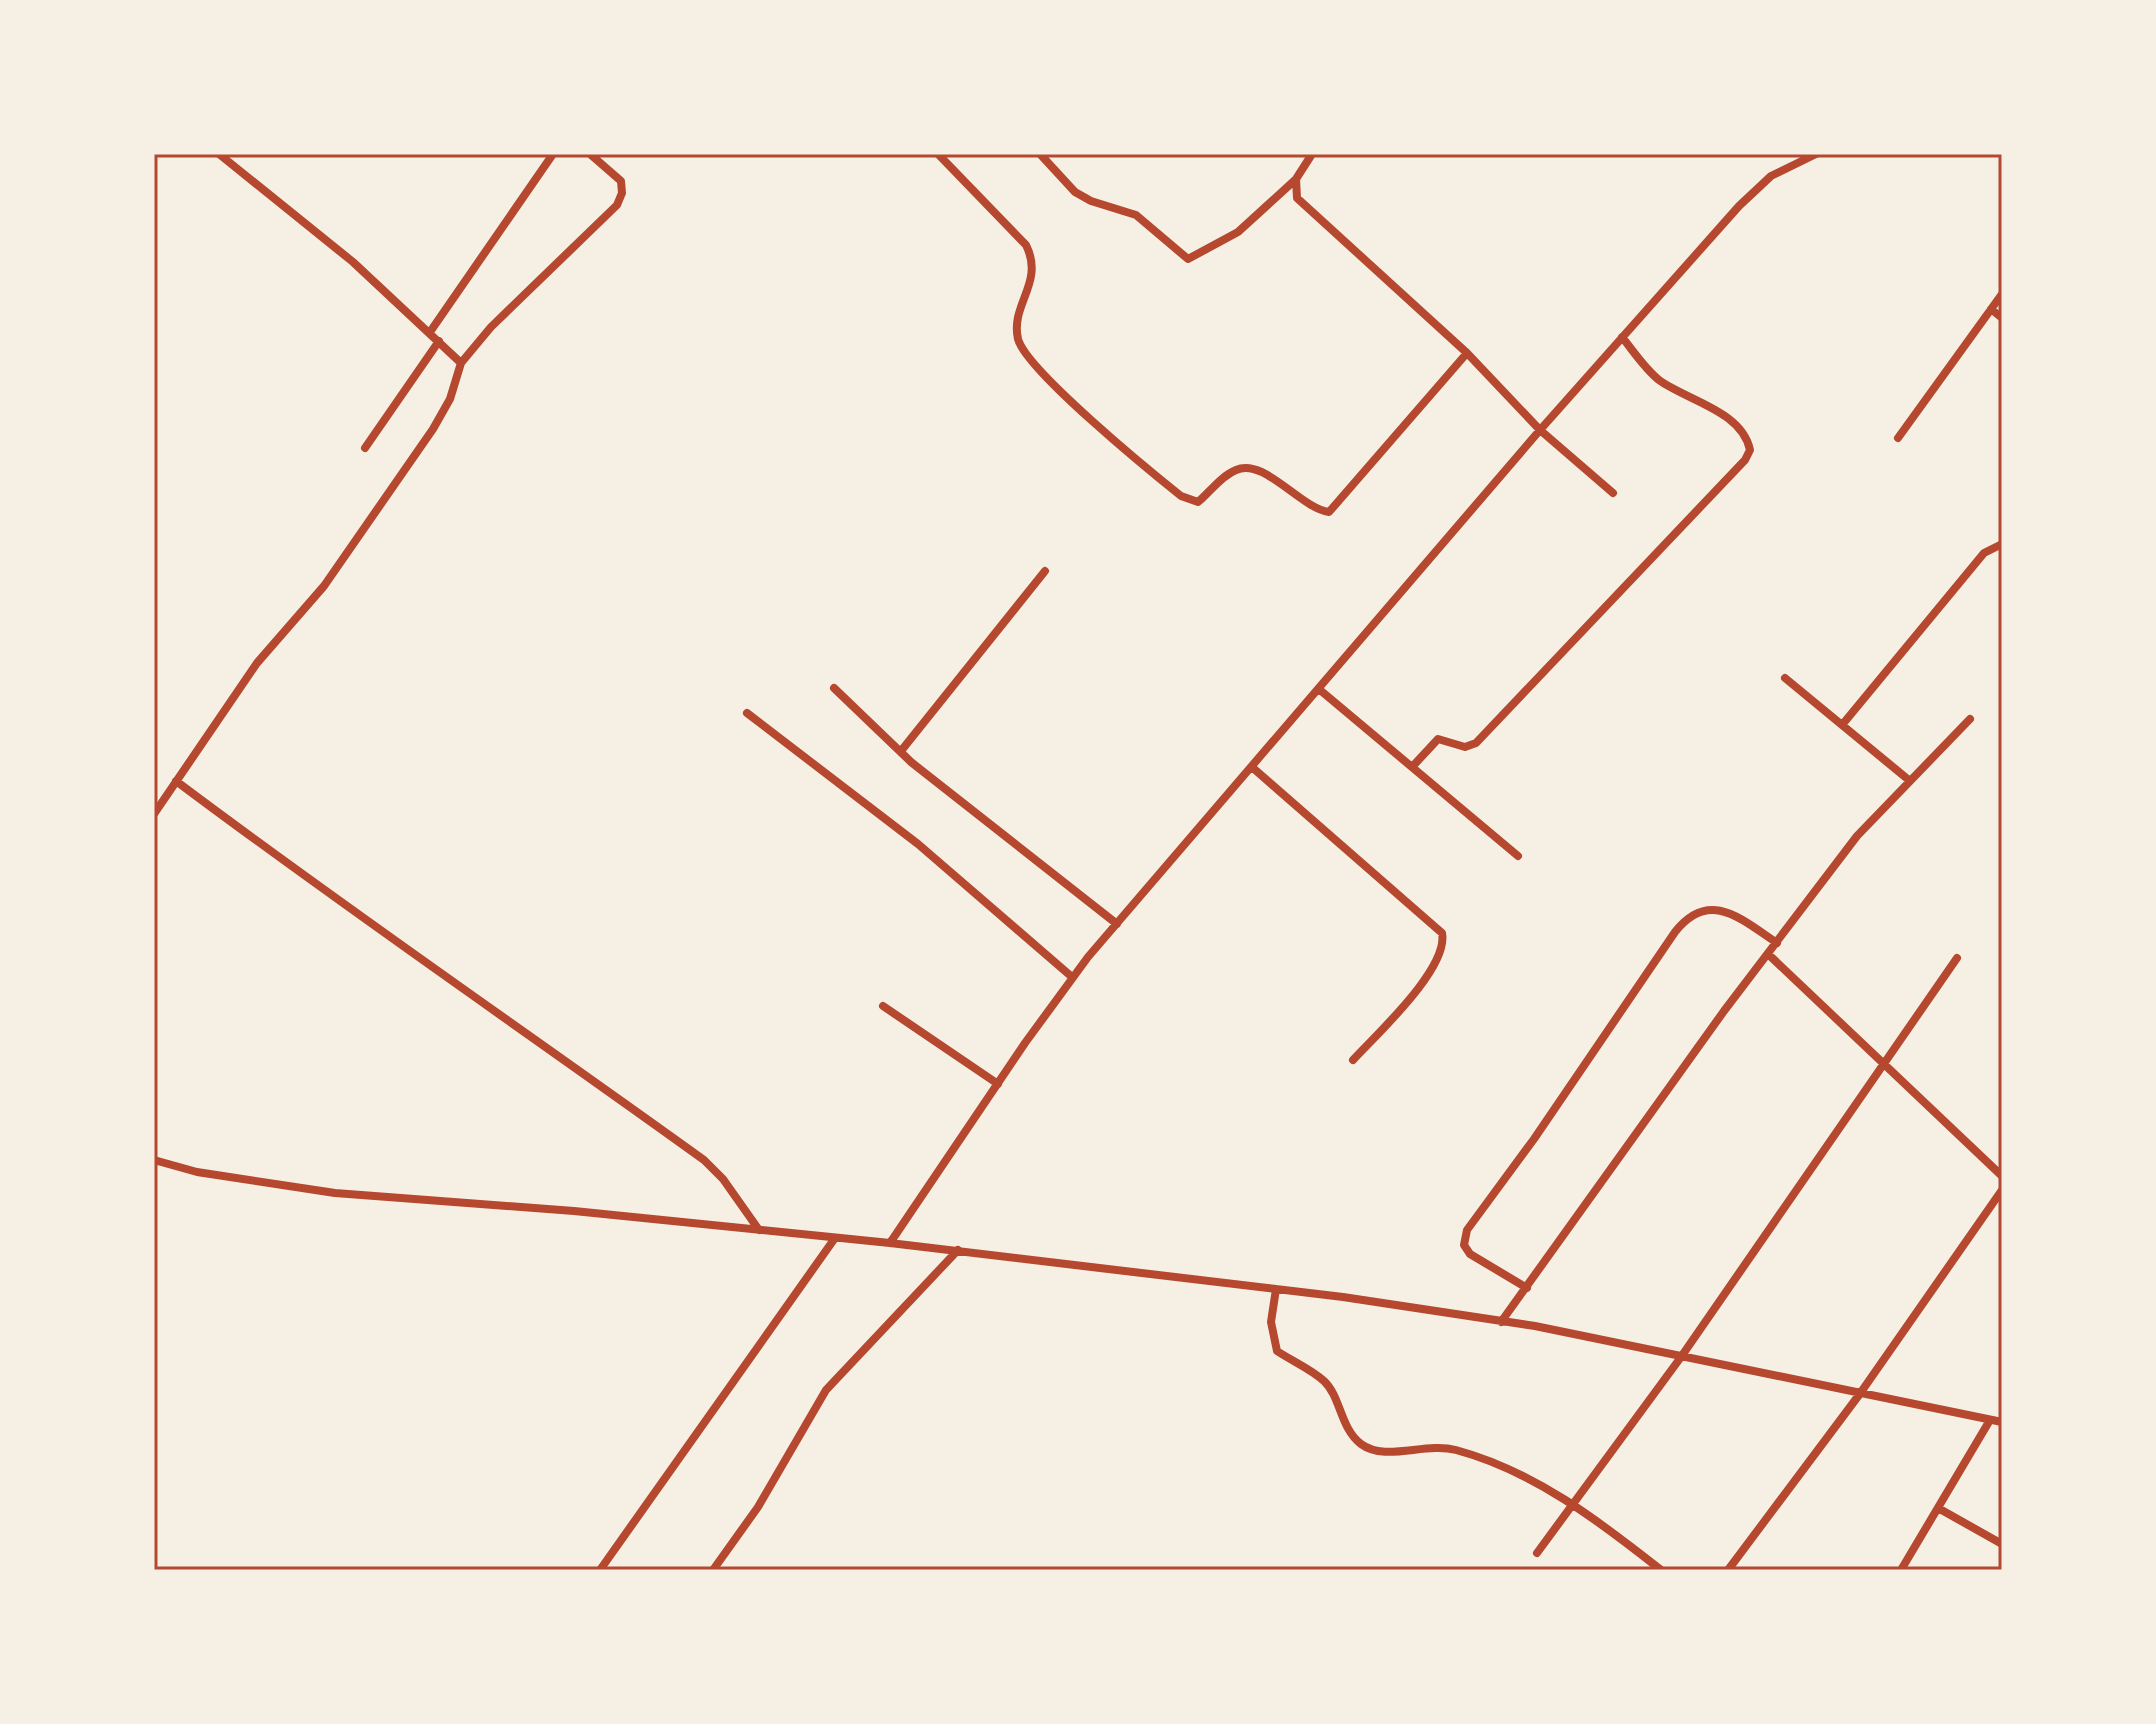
<svg xmlns="http://www.w3.org/2000/svg" width="2156" height="1724" font-family="Manrope,sans-serif">
<rect width="100%" height="100%" fill="#f6efe4"/>
<g fill="none" stroke-linecap="round" stroke-linejoin="round">
<path stroke="#b5482f" stroke-width="8" d="M219 154 353 262 461 363
M938 154 1026 245C1045 283 1010 304 1018 339 1026 370 1151 472 1181 496L1198 502C1210 492 1221 476 1236 470 1264 457 1300 508 1329 512L1467 353
M1040 154 1075 192 1091 201 1136 215 1188 259 1238 232 1295 180
M1312 154 1296 179 1297 198 1467 353 1540 430 1613 493
M1991 309 2002 318
M430 332 553 154
M1898 438 2002 294
M365 448 439 341
M1785 678 1910 781
M834 688 911 762 1117 924
M1320 690 1518 856
M747 713 918 844 1072 977
M1842 725 1984 553 2002 544
M901 751 1045 571
M1412 767 1438 739 1465 747 1476 743 1745 460 1750 450C1742 411 1688 401 1659 380 1645 369 1634 352 1622 337
M1253 768 1442 933C1449 968 1377 1034 1353 1060
M176 781C349 911 528 1033 704 1160L723 1179 759 1230
M154 814 257 663 324 586 433 429 450 399 461 363 491 327 617 205 622 193 621 181 590 154
M1768 954 2002 1176
M883 1006 998 1084
M154 1160 197 1172 335 1193 574 1211 890 1243 1343 1297 1535 1326 2002 1422
M890 1243 1025 1043 1088 957 1540 430 1739 206 1771 176 1816 154
M1527 1288 1470 1254 1464 1245 1467 1230 1534 1139 1675 932C1709 889 1740 918 1777 943
M1276 1289 1271 1322 1277 1351C1292 1361 1311 1369 1324 1381 1341 1397 1340 1428 1361 1444 1385 1462 1425 1442 1456 1450 1534 1471 1599 1521 1661 1570
M1501 1322 1724 1011 1857 836 1970 719
M1938 1508 2002 1544
M1537 1553 1681 1357 1957 958
M600 1570 835 1238
M713 1570 758 1507 826 1390 958 1250
M1728 1570 1859 1395 2002 1190
M1901 1570 1990 1420"/>
</g>
<rect width="2156" height="1724" fill="none" stroke="#f6efe4" stroke-width="312"/>
<rect x="156" y="156" width="1844" height="1412" fill="none" stroke="#b5482f" stroke-width="3"/>
</svg>
